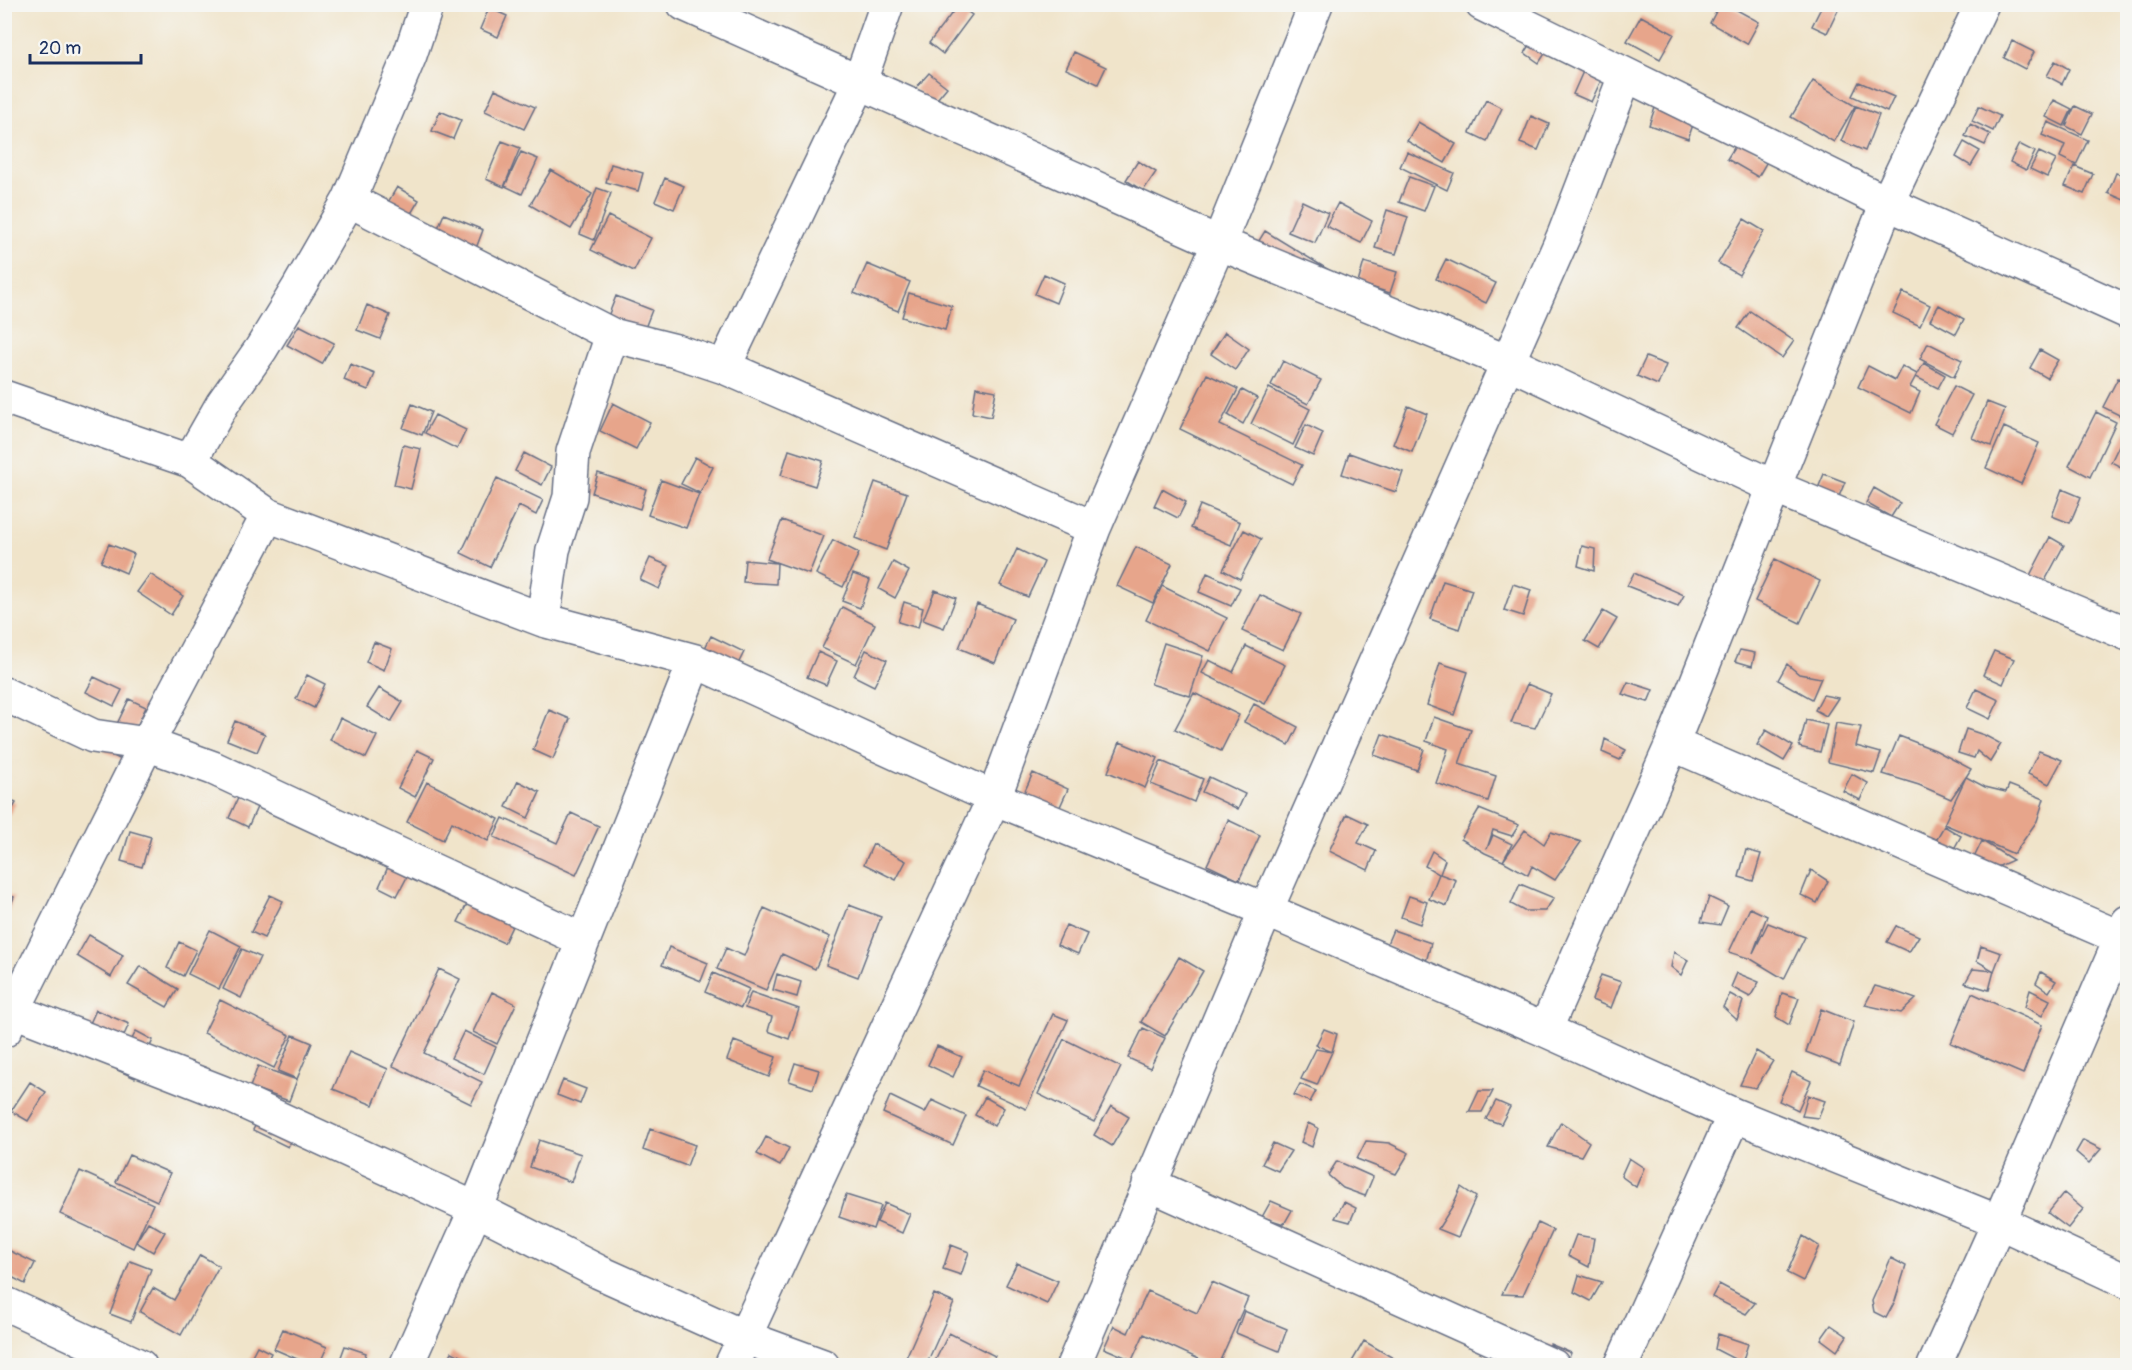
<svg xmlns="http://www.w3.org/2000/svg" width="2132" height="1370" font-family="Pangolin,sans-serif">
<rect width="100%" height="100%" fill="#f6f6f2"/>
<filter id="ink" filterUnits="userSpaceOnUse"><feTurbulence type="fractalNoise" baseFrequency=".0167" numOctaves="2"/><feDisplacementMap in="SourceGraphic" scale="12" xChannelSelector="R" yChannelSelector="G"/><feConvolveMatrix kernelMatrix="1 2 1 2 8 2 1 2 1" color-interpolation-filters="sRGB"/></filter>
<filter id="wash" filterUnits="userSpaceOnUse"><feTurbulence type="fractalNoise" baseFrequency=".008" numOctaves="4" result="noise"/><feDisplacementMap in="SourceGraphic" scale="24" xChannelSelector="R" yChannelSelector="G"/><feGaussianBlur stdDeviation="1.35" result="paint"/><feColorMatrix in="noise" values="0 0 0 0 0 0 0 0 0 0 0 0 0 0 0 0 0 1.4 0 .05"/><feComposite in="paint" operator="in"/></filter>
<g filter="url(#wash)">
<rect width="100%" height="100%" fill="#f0e4ca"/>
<g id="blocks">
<path fill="#e7a58b" d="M1720 4H1726L1759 22 1747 44 1710 23Z
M1823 4H1841L1827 33 1812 26Z
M958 5 972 15 943 54 929 43Z
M489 8 507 16 498 37 480 29Z
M1641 16 1674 34 1660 59 1627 41Z
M1538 32 1553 41 1539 63 1525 53Z
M2012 41 2034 52 2025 69 2004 58Z
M1074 52 1106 67 1098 84 1066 69Z
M2055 61 2069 69 2062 84 2047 76Z
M1585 67 1603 76 1591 102 1573 94Z
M929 73 947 87 933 104 915 89Z
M1813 81 1855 106 1834 142 1791 117Z
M1859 82 1894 97 1887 112 1852 96Z
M495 89 535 107 524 129 485 111Z
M1486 100 1502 108 1487 141 1470 133Z
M2054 100 2072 109 2064 126 2046 117Z
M1656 105 1695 119 1688 139 1649 125Z
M1856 106 1879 115 1865 151 1841 141Z
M1979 106 2000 116 1993 131 1972 121Z
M2075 106 2092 114 2082 134 2066 126Z
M440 111 461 120 453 139 432 131Z
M1531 116 1549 124 1538 150 1520 143Z
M1418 122 1456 144 1445 163 1407 141Z
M2048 122 2088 140 2076 165 2060 157 2065 145 2042 135Z
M1970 124 1990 134 1985 145 1965 136Z
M1739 140 1769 158 1758 177 1727 159Z
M502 141 520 148 504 187 486 179Z
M1964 142 1980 151 1971 166 1956 157Z
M2019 144 2035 152 2026 170 2010 162Z
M521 152 538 159 522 194 505 186Z
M1407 152 1454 173 1447 190 1400 167Z
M2039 152 2056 160 2047 177 2030 169Z
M1138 161 1156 172 1143 191 1126 180Z
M611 164 643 173 638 191 606 182Z
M2074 166 2093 174 2084 194 2065 186Z
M551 170 592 194 571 229 530 205Z
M2116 173 2127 177V191L2124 200 2108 193Z
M1409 177 1434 186 1424 211 1399 202Z
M665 178 684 186 674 209 655 201Z
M397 187 419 200 406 222 384 209Z
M597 188 611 193 594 240 580 234Z
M1302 201 1328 213 1315 243 1288 232Z
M1338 203 1372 221 1361 243 1326 226Z
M1387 210 1408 217 1396 254 1375 248Z
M444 214 483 230 475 251 435 235Z
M608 216 651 238 634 271 591 250Z
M1744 219 1764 231 1739 275 1718 263Z
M1265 231 1332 272 1255 247Z
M1446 259 1496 283 1486 303 1436 279Z
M1364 262 1397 272 1390 293 1358 283Z
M867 264 910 282 898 311 854 293Z
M1044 274 1064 283 1056 303 1035 294Z
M1903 292 1930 305 1920 326 1893 313Z
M909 293 952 306 945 330 902 317Z
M616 296 652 310 643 333 607 319Z
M367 305 390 315 380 339 357 330Z
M1939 305 1964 319 1956 334 1930 320Z
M1750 311 1794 341 1782 358 1738 328Z
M299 325 334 343 322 364 287 345Z
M1225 332 1249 349 1235 370 1211 354Z
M1928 343 1962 360 1954 377 1920 359Z
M2040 350 2058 360 2047 378 2030 368Z
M1646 357 1666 365 1658 385 1637 376Z
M1283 361 1321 380 1308 404 1271 385Z
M1924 363 1945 375 1938 388 1916 377Z
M350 364 375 374 368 390 344 380Z
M1868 366 1895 380 1902 366 1917 374 1910 387 1920 392 1911 413 1858 387Z
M1207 374 1238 389 1220 425 1302 465 1292 484 1180 429Z
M2118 378 2127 382V419L2103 407Z
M1954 386 1972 395 1952 433 1934 424Z
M976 387 996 391 991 417 972 413Z
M1269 388 1310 409 1293 445 1251 424Z
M1242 390 1257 398 1243 424 1228 415Z
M1987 402 2005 409 1991 446 1972 438Z
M613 403 650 422 636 449 600 431Z
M412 404 431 412 422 435 403 428Z
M1408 406 1427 414 1412 452 1393 444Z
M2096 412 2116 422 2090 477 2069 466Z
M435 415 466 430 457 449 425 433Z
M1306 425 1323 433 1313 456 1295 448Z
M2004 427 2039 443 2021 484 1986 468Z
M2127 429V470L2111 462Z
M403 445 421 449 411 489 394 485Z
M789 450 823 461 815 486 781 475Z
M524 453 551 467 542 485 515 471Z
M1349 453 1403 472 1396 492 1342 474Z
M695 457 713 467 700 493 681 484Z
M598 473 646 489 640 509 592 493Z
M1824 474 1845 482 1837 501 1816 493Z
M497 478 543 500 536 515 519 506 490 567 461 553Z
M661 480 699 494 686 528 648 515Z
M875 482 907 493 886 550 855 538Z
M1874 488 1900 503 1891 517 1866 503Z
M1162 489 1186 502 1178 518 1154 506Z
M2062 489 2081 497 2070 523 2052 516Z
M1200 505 1240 522 1231 545 1191 528Z
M782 520 824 536 809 574 767 559Z
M1244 530 1261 539 1240 579 1223 570Z
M2050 537 2064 545 2040 590 2026 583Z
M833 540 859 553 843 587 816 574Z
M109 544 134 554 126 573 101 562Z
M1582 546 1595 549 1594 571 1578 566Z
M1136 547 1172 564 1153 603 1117 586Z
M1017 549 1044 562 1028 597 1000 585Z
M650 558 669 566 659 589 640 580Z
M1775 559 1820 581 1800 623 1755 601Z
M745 560 777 563 776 584 743 582Z
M893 562 909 571 895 598 879 589Z
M1207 573 1240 588 1231 606 1199 592Z
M1634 573 1684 595 1678 606 1627 586Z
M150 574 183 596 171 615 137 592Z
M853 574 870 580 860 608 842 601Z
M1443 581 1472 590 1459 629 1430 619Z
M1513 584 1531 590 1523 616 1504 610Z
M1162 586 1227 618 1210 651 1146 620Z
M935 590 956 598 944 628 923 620Z
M1260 595 1301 614 1283 650 1242 631Z
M904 602 923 608 918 628 898 622Z
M977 604 1013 619 995 663 959 648Z
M842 607 875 624 856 664 822 648Z
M1603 611 1617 619 1599 649 1585 641Z
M711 636 744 652 735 670 702 654Z
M374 642 392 649 384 670 366 662Z
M1164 643 1203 656 1190 696 1151 684Z
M1246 646 1285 665 1265 704 1202 673 1209 660 1233 672Z
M866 650 887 660 874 686 854 676Z
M1740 650 1755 653 1752 666 1735 661Z
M1994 651 2014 659 2003 684 1983 675Z
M818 652 837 661 826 685 807 677Z
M1440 663 1468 672 1454 715 1427 705Z
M1787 664 1799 674 1821 678 1812 699 1778 680Z
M307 675 325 684 314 708 296 699Z
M94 677 122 690 114 706 86 692Z
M1628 682 1653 690 1648 702 1622 694Z
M1527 684 1551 694 1535 728 1511 723Z
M379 688 403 702 391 722 367 707Z
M1976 689 1999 700 1990 719 1967 708Z
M1194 693 1239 715 1221 751 1175 729Z
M1823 695 1838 698 1826 716 1815 710Z
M129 699 146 707 121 760 104 751Z
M1254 704 1298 727 1289 745 1244 722Z
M549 710 570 719 553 759 533 750Z
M1434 717 1471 730 1459 764 1496 776 1488 801 1436 783 1448 749 1426 741Z
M340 718 377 736 366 758 330 740Z
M1806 720 1827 725 1820 752 1799 747Z
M235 721 265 734 257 752 227 740Z
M1836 723 1861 727 1856 746 1881 753 1874 773 1828 762Z
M1966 729 1984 735 2001 744 1990 762 1977 751 1974 758 1958 753Z
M1766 730 1793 746 1784 761 1757 745Z
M1382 734 1424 749 1417 770 1374 755Z
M1899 736 1935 750 1971 769 1966 777 1985 787 2006 792 2009 785 2044 799 2037 821 2014 854 1944 824 1966 777 1951 799 1919 785 1883 774Z
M1605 739 1626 750 1620 760 1602 752Z
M1120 742 1158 758 1145 788 1108 772Z
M417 750 434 758 415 797 398 788Z
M2039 751 2062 760 2049 784 2028 774Z
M1161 761 1203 779 1194 802 1151 784Z
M1033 773 1068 789 1058 811 1023 795Z
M1852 774 1868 783 1860 800 1843 791Z
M1209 777 1245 794 1238 809 1202 792Z
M518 781 540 792 528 818 506 807Z
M427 782 499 819 488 841 452 822 443 840 407 822Z
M239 796 258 805 248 827 229 818Z
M4 797 16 803 4 823Z
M1479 809 1519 825 1512 836 1493 830 1487 849 1493 835 1512 844 1503 861 1485 853 1461 839Z
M571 813 599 826 576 875 494 837 503 818 557 843Z
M1347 814 1368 824 1358 843 1376 851 1368 870 1329 851Z
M1228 820 1260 835 1239 880 1207 865Z
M1944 826 1961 836 1944 867 1926 857Z
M1525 830 1544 844 1551 832 1581 842 1555 880 1532 866 1528 875 1503 861Z
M130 831 151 837 142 867 121 861Z
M1982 841 2013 860 1988 871 1971 864Z
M873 844 906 861 896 880 864 864Z
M1746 850 1761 854 1753 881 1739 877Z
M1432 851 1445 860 1440 874 1456 880 1447 906 1429 899 1439 874 1425 866Z
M388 867 407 877 397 896 379 887Z
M1811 870 1828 881 1817 903 1801 895Z
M1520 884 1554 898 1545 911H1524L1511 904Z
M4 894 14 897 5 920H4Z
M270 895 283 901 264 938 251 932Z
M1409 896 1427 902 1420 924 1401 917Z
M1709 897 1728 906 1720 925 1701 922Z
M469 900 514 922 504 943 458 922Z
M849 905 881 917 858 977 826 965Z
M764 908 830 937 815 969 782 954 766 990 717 969 726 948 744 956Z
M1750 908 1767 916 1753 953 1768 923 1805 937 1784 979 1751 959 1729 952Z
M1066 925 1087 934 1078 954 1057 945Z
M1896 926 1919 936 1909 952 1887 942Z
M210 930 241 946 219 989 188 974Z
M1393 930 1431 943 1426 962 1386 946Z
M89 935 123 955 111 977 77 956Z
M179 942 196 950 183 976 167 968Z
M1981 946 2001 953 1994 971 1977 961Z
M669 947 708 963 701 981 662 965Z
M242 949 260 957 241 998 223 989Z
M1674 952 1688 960 1681 975 1671 967Z
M1179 957 1203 971 1165 1036 1141 1022Z
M140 966 178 989 167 1007 128 985Z
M439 969 460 979 424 1053 482 1082 471 1104 393 1066Z
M1973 969 1994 971 1989 990 1965 983Z
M2041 972 2056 981 2049 992 2036 983Z
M713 973 749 989 741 1008 705 992Z
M1737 973 1759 982 1750 997 1731 987Z
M777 974 801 982 797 997 773 990Z
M1601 975 1621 982 1611 1008 1592 1000Z
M1875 986 1893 991 1916 999 1901 1013 1865 1005Z
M2030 990 2050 1000 2042 1016 2025 1007Z
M492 992 516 1004 497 1044 473 1032Z
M751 992 799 1009 789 1039 768 1031 772 1017 745 1008Z
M1782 993 1799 998 1789 1025 1776 1017Z
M1972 993 2042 1025 2023 1074 1951 1043Z
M1730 994 1743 1001 1737 1020 1723 1007Z
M220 1000 290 1035 274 1068 204 1033Z
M1821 1009 1854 1022 1840 1065 1806 1052Z
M96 1010 129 1024 120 1044 87 1030Z
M1053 1014 1068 1020 1026 1109 976 1086 983 1070 1019 1086Z
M1143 1028 1165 1038 1150 1068 1128 1058Z
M1324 1029 1337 1034 1332 1052 1317 1085 1301 1079 1316 1049 1332 1052 1316 1045Z
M136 1031 153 1040 135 1078 117 1070Z
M464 1031 496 1047 484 1074 451 1058Z
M293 1035 312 1043 297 1079 278 1071Z
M1064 1039 1121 1067 1094 1122 1038 1094Z
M734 1041 776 1057 769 1077 727 1060Z
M937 1046 962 1057 953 1077 928 1065Z
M1756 1051 1773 1061 1756 1088 1740 1085Z
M349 1052 388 1069 373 1105 333 1089Z
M795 1063 819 1070 813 1089 789 1081Z
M258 1066 297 1080 289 1101 250 1087Z
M1792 1072 1811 1081 1798 1110 1779 1101Z
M563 1080 586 1089 580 1104 557 1095Z
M30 1082 46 1092 28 1121 11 1111Z
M1300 1084 1316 1091 1310 1102 1294 1095Z
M1479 1091H1493L1482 1112H1469Z
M1808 1095 1825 1101 1818 1118 1802 1116Z
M890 1096 925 1113 932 1100 966 1116 953 1145 883 1113Z
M985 1097 1004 1108 994 1126 975 1115Z
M1496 1101 1510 1107 1501 1124 1486 1119Z
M1111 1106 1129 1117 1112 1146 1094 1135Z
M264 1109 299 1126 288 1147 253 1130Z
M1561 1122 1589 1142 1581 1156 1548 1147Z
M1308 1123 1318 1128 1312 1147 1301 1142Z
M650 1129 695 1145 687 1166 643 1150Z
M766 1137 789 1148 780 1166 757 1154Z
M539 1140 581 1154 571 1182 530 1167Z
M2083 1140 2101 1149 2089 1163 2076 1152Z
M1366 1141 1389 1143 1409 1153 1396 1174 1357 1159Z
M1273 1143 1291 1151 1278 1171 1262 1164Z
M129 1155 170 1173 157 1201 116 1182Z
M1629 1158 1644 1168 1636 1187 1621 1176Z
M1337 1161 1373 1177 1365 1196 1343 1188 1328 1175Z
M80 1171 153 1204 133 1248 60 1214Z
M1461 1187 1476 1197 1458 1237 1438 1229 1452 1207Z
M2064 1193 2083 1209 2068 1228 2048 1213Z
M846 1195 881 1206 873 1229 839 1217Z
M1271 1201 1292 1210 1284 1224 1262 1217Z
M1344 1202 1356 1208 1350 1222 1335 1218Z
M885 1203 910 1214 902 1233 877 1222Z
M148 1222 165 1232 153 1252 136 1242Z
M1538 1223 1553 1230 1523 1295 1502 1294Z
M1576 1235 1594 1238 1589 1267 1568 1256Z
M1803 1236 1819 1246 1803 1281 1787 1273Z
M951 1245 969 1252 961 1275 943 1269Z
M4 1248 35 1263 25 1284 4 1273Z
M200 1255 219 1266 181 1335 140 1312 153 1288 174 1300Z
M1891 1258 1906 1266 1895 1301 1886 1318 1874 1312 1872 1301Z
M130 1261 151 1269 131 1322 110 1314Z
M1017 1263 1058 1281 1047 1304 1006 1285Z
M1579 1275 1602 1282 1591 1301 1574 1292Z
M1212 1282 1248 1298 1218 1365H1212L1144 1334 1132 1360 1104 1348 1114 1326 1128 1333 1148 1291 1197 1313Z
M1719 1284 1755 1303 1746 1314 1712 1297Z
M934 1294 954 1303 926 1365H918L905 1360Z
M1244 1311 1287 1329 1279 1351 1236 1333Z
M1831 1325 1847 1336 1837 1351 1821 1339Z
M283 1329 327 1347 319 1365H311L274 1349Z
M949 1333 995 1356 990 1365H933Z
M1718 1334 1748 1344 1742 1363 1715 1349Z
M1364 1341 1405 1365H1350Z
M1550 1344 1571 1353 1566 1365 1542 1363Z
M257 1346 271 1353 265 1365H247Z
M345 1346 366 1353 362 1365H338Z
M452 1352 478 1365H445Z"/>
</g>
</g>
<g filter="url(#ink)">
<use href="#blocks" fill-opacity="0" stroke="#666e84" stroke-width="1.5"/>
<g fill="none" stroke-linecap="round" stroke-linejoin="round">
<defs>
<path id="minor" d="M684 4 1219 243 1510 363 1774 487 2128 634
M1482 4 1887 203 2128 312
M349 200 612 335 676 351 724 367 1094 528
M724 367 859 84 887 4
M4 397 190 461 268 515 543 620 695 661 994 798 1266 910 1545 1030 1734 1115 1999 1222 2128 1282
M190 461 223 403 261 349 300 285 349 200 410 55 427 4
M543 620 553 550 570 497 573 452 612 335
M4 694 93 736 147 744 213 768 583 940
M1672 744 2121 938
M4 1007 224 1093 476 1209 599 1272 744 1337 823 1366
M5 1030 13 1011 147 744 268 515
M1545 1030 1672 744 1887 203 1982 4
M1149 1184 1553 1366
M4 1303 140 1366
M406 1366 476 1209 695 661
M731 1366 994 798 1094 528 1219 243 1316 4
M1073 1366 1266 910 1564 235 1625 76
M1621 1366 1734 1115
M1934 1366 1999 1222 2128 922"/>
</defs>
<use href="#minor" stroke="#666e84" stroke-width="36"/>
<use href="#minor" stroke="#fff" stroke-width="33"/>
</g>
</g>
<rect width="2132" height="1370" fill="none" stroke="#f6f6f2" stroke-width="24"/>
<path d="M30 54v9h111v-9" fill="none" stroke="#1b2f5e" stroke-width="3"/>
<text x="39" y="54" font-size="18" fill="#1b2f5e" stroke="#f6f6f2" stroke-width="4.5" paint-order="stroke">20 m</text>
</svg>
